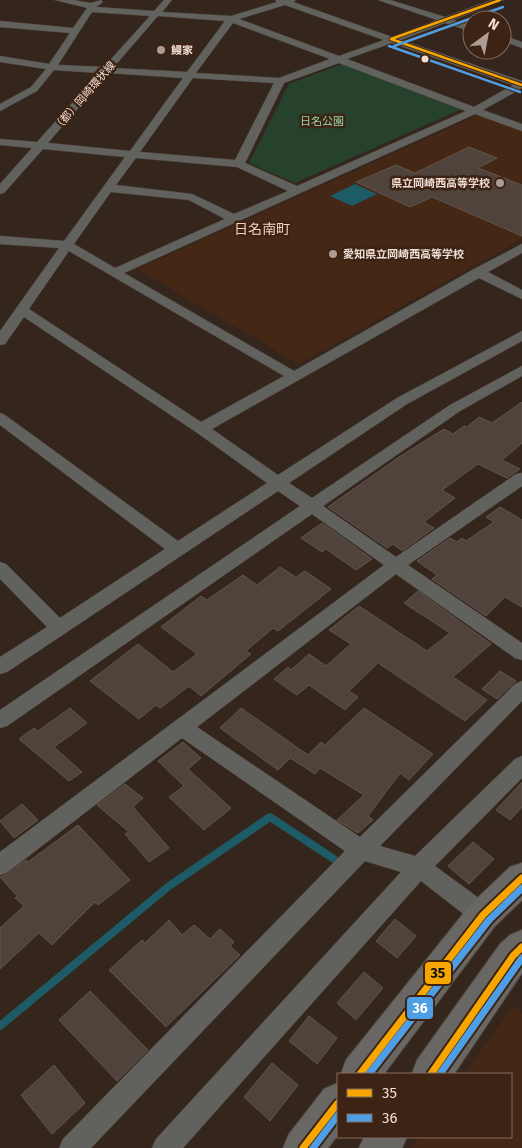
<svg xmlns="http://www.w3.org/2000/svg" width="522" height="1148" font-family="'Fira Sans','Noto Sans JP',sans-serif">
<rect width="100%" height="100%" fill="#34261d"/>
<path fill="#452716" d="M479 115 522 131V239L299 364 137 269Z
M514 1005 522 1014V1148H412L419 1137H511V1074H464Z"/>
<path fill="#26422d" d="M342 64 464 108 295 183 249 163 289 84Z"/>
<path fill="#1d5c67" d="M355 184 377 194 352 206 330 196Z"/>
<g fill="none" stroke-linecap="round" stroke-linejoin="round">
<path stroke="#1d5c67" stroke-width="8" d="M0 1026 169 886 270 817 334 859"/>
</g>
<path fill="#4f433c" stroke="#61554d" d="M469 147 497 158 478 168 522 185V236L432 197 410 207 356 182 396 165 415 173Z
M522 402V443L502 460 520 469 507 478 478 464 442 490 455 498 424 522 434 528 402 551 393 544 387 548 328 507 399 457 444 429 453 434 464 426 467 427 479 417 492 423Z
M500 507 522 520V607L505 597 486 616 432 579 437 575 417 561 450 538 457 542 462 538 466 541 494 522 486 517Z
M322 523 372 559 356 570 326 549 322 552 301 538Z
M280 567 296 577 305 571 331 589 278 631 273 628 246 651 251 654 201 696 189 686 160 708 156 705 139 719 90 681 138 644 173 672 197 654 161 627 201 596 207 600 243 575 257 585Z
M418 591 491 644 453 677 487 700 465 721 378 663 349 691 358 697 345 710 309 685 297 695 274 679 288 667 291 670 309 654 326 666 351 644 329 630 359 606 427 651 450 633 404 603Z
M500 671 516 681 497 699 482 689Z
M70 708 87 723 54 747 82 772 69 781 19 739 34 728 38 731Z
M241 708 308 755 321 742 325 745 364 708 433 754 409 780 400 773 368 816 373 820 358 833 337 820 364 795 320 768 315 774 290 758 278 770 220 728Z
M183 742 201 758 188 769 231 808 204 830 169 797 184 786 158 761Z
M522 782V807L510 820 496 810Z
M125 784 143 798 133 807 169 848 149 862 125 834 129 832 97 805Z
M22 804 38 820 14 838 0 821Z
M78 825 130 880 98 905 95 902 52 945 39 933 0 969V928L24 906 15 898 17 896 0 877 9 873 26 860 28 862Z
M473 842 494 859 469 884 448 866Z
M395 919 416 936 397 958 376 941Z
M169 920 182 935 194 925 210 939 220 929 234 942 230 946 240 955 166 1027 109 970 142 940 145 943Z
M364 972 383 988 356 1020 337 1003Z
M90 991 148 1050 117 1081 59 1020Z
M309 1016 337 1038 317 1064 289 1041Z
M272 1063 298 1085 270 1121 244 1097Z
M54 1065 85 1103 52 1134 21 1095Z"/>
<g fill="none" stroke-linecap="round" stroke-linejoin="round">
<defs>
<path id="minor" d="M55 0H73L91 3 101 0 103 2 96 7 154 11 164 0H172L162 12 231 16 277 2 275 0H296L293 2 392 37 437 20 378 0H390L445 17 492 0H504L453 20 472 26V32L445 23 401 40 522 81V88L483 110 522 124V131L475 114 124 273 294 371 474 269 522 244V253L488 272 522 290V299L479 278 212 429 278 475 397 398 522 331V341L407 404 289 483 312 498 450 405 522 366V376L460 411 323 506 396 557 516 474 522 473V486L408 565 522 643V660L515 658 396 574 197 727 360 837 515 684 522 681V701L380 846 415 856 515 759 522 756V778L435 866 491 907 495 915 491 923 483 926 475 923 421 881 183 1148H152L156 1139 401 872 365 861 91 1148H59L63 1139 345 851 182 738 8 872 0 875V852L384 565 312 514 7 726 0 728V710L300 506 278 491 7 672 0 674V657L47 627 0 579V562L6 564 60 618 165 549 0 425V413L5 415 178 541 267 483 196 432 24 317 5 344 0 345V331L59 248 0 244V236L64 241 125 157 43 149 4 193 0 194V184L32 148 0 145V139L37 142 99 73 54 70 37 91 0 111V104L31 87 46 69 0 62V56L49 64 70 33 0 27V21L73 28 87 8ZM285 5 384 40 339 56 239 19ZM92 12 150 16 104 67 58 65ZM158 16 225 21 187 72 113 68ZM233 23 330 59 279 78 196 73ZM392 43 513 85 474 107 347 59ZM339 63 466 111 297 186 245 163 284 83ZM109 73 183 78 130 151 48 143ZM193 78 274 83 235 160 140 152ZM136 158 237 167 288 191 234 214 192 194 116 185ZM111 192 189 200 225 219 115 268 74 244ZM69 251 284 376 201 422 29 309Z
M502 35 522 42V48L502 41Z"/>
<path id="highway" d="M522 863V900L495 926 384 1074H341L346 1060 471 904 510 867Z
M522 930V973L454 1074H412L417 1060 500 944 510 935Z
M338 1083V1135L328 1148H283L289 1134 324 1089Z
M364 1137H407L402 1148H359Z"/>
</defs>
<use href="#minor" stroke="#50443c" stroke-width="1"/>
<use href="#highway" stroke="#50443c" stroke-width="2"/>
<use href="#minor" fill="#61625e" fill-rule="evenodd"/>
<use href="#highway" fill="#696764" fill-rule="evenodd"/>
<defs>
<path id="bus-1-far1" d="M391 39 522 85
M391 39 500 0"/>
<path id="bus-1" d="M360 1074 483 915 522 878
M431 1074 513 956 522 947
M303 1148 338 1103"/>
<path id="bus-2-far1" d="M389 46 520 92
M394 46 503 7"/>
<path id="bus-2" d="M369 1074 489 920 522 888
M440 1074 522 958
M313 1148 338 1115"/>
</defs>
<use href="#bus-1-far1" stroke="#3d2314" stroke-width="4.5"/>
<use href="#bus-1" stroke="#3d2314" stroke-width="11"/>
<use href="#bus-2-far1" stroke="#3d2314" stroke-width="4.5"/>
<use href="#bus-2" stroke="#3d2314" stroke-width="11"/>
<use href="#bus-1-far1" stroke="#f7a600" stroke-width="2.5"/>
<use href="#bus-1" stroke="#f7a600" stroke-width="7"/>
<use href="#bus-2-far1" stroke="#4d9ee5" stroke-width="2.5"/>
<use href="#bus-2" stroke="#4d9ee5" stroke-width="7"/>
</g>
<g fill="#ae9d94" stroke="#3d2314" stroke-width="2">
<circle cx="161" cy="50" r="5"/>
<circle cx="500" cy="183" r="5"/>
<circle cx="333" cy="254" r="5"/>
</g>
<circle fill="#f0ddd4" stroke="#3d2314" stroke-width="2" cx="425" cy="59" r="4.5"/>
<g text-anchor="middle" stroke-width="5" stroke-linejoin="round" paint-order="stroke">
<g font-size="11" font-weight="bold" fill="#f0ddd4" stroke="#3d2314" text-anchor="start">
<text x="171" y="54">鰻家</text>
<text x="490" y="187" text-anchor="end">県立岡崎西高等学校</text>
<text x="343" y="258">愛知県立岡崎西高等学校</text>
</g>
<g font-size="11" fill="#f0ddd4" stroke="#3d2314">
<text transform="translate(84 96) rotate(-49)" y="4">（都）岡崎環状線</text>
</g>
<g font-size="11" fill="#92d8a6" stroke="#3d2314">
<text x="322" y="125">日名公園</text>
</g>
<g font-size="14" fill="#f3d0bd" stroke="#3d2314">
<text x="262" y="234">日名南町</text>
</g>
</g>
<g stroke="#3d2314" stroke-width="2">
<rect x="424" y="961" width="28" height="24" rx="5" fill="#f7a600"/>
<rect x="406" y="996" width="28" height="24" rx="5" fill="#4d9ee5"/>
</g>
<g font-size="14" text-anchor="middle" font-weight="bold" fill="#fff">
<text x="420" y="1013">36</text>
</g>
<g font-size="14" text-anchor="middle" font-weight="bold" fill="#111">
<text x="438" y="978">35</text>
</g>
<rect x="337" y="1073" width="175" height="65" fill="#3d2314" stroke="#856d61"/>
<rect x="347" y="1089" width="25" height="8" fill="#f7a600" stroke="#856d61"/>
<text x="382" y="1098" font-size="15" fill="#f0ddd4">35</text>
<rect x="347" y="1114" width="25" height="8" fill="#4d9ee5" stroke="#856d61"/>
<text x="382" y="1123" font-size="15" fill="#f0ddd4">36</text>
<g transform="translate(487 35) rotate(32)"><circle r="24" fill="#3d2314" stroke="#856d61"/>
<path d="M0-4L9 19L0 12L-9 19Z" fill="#ae9d94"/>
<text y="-8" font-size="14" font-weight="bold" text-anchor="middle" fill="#f0ddd4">N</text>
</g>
</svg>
